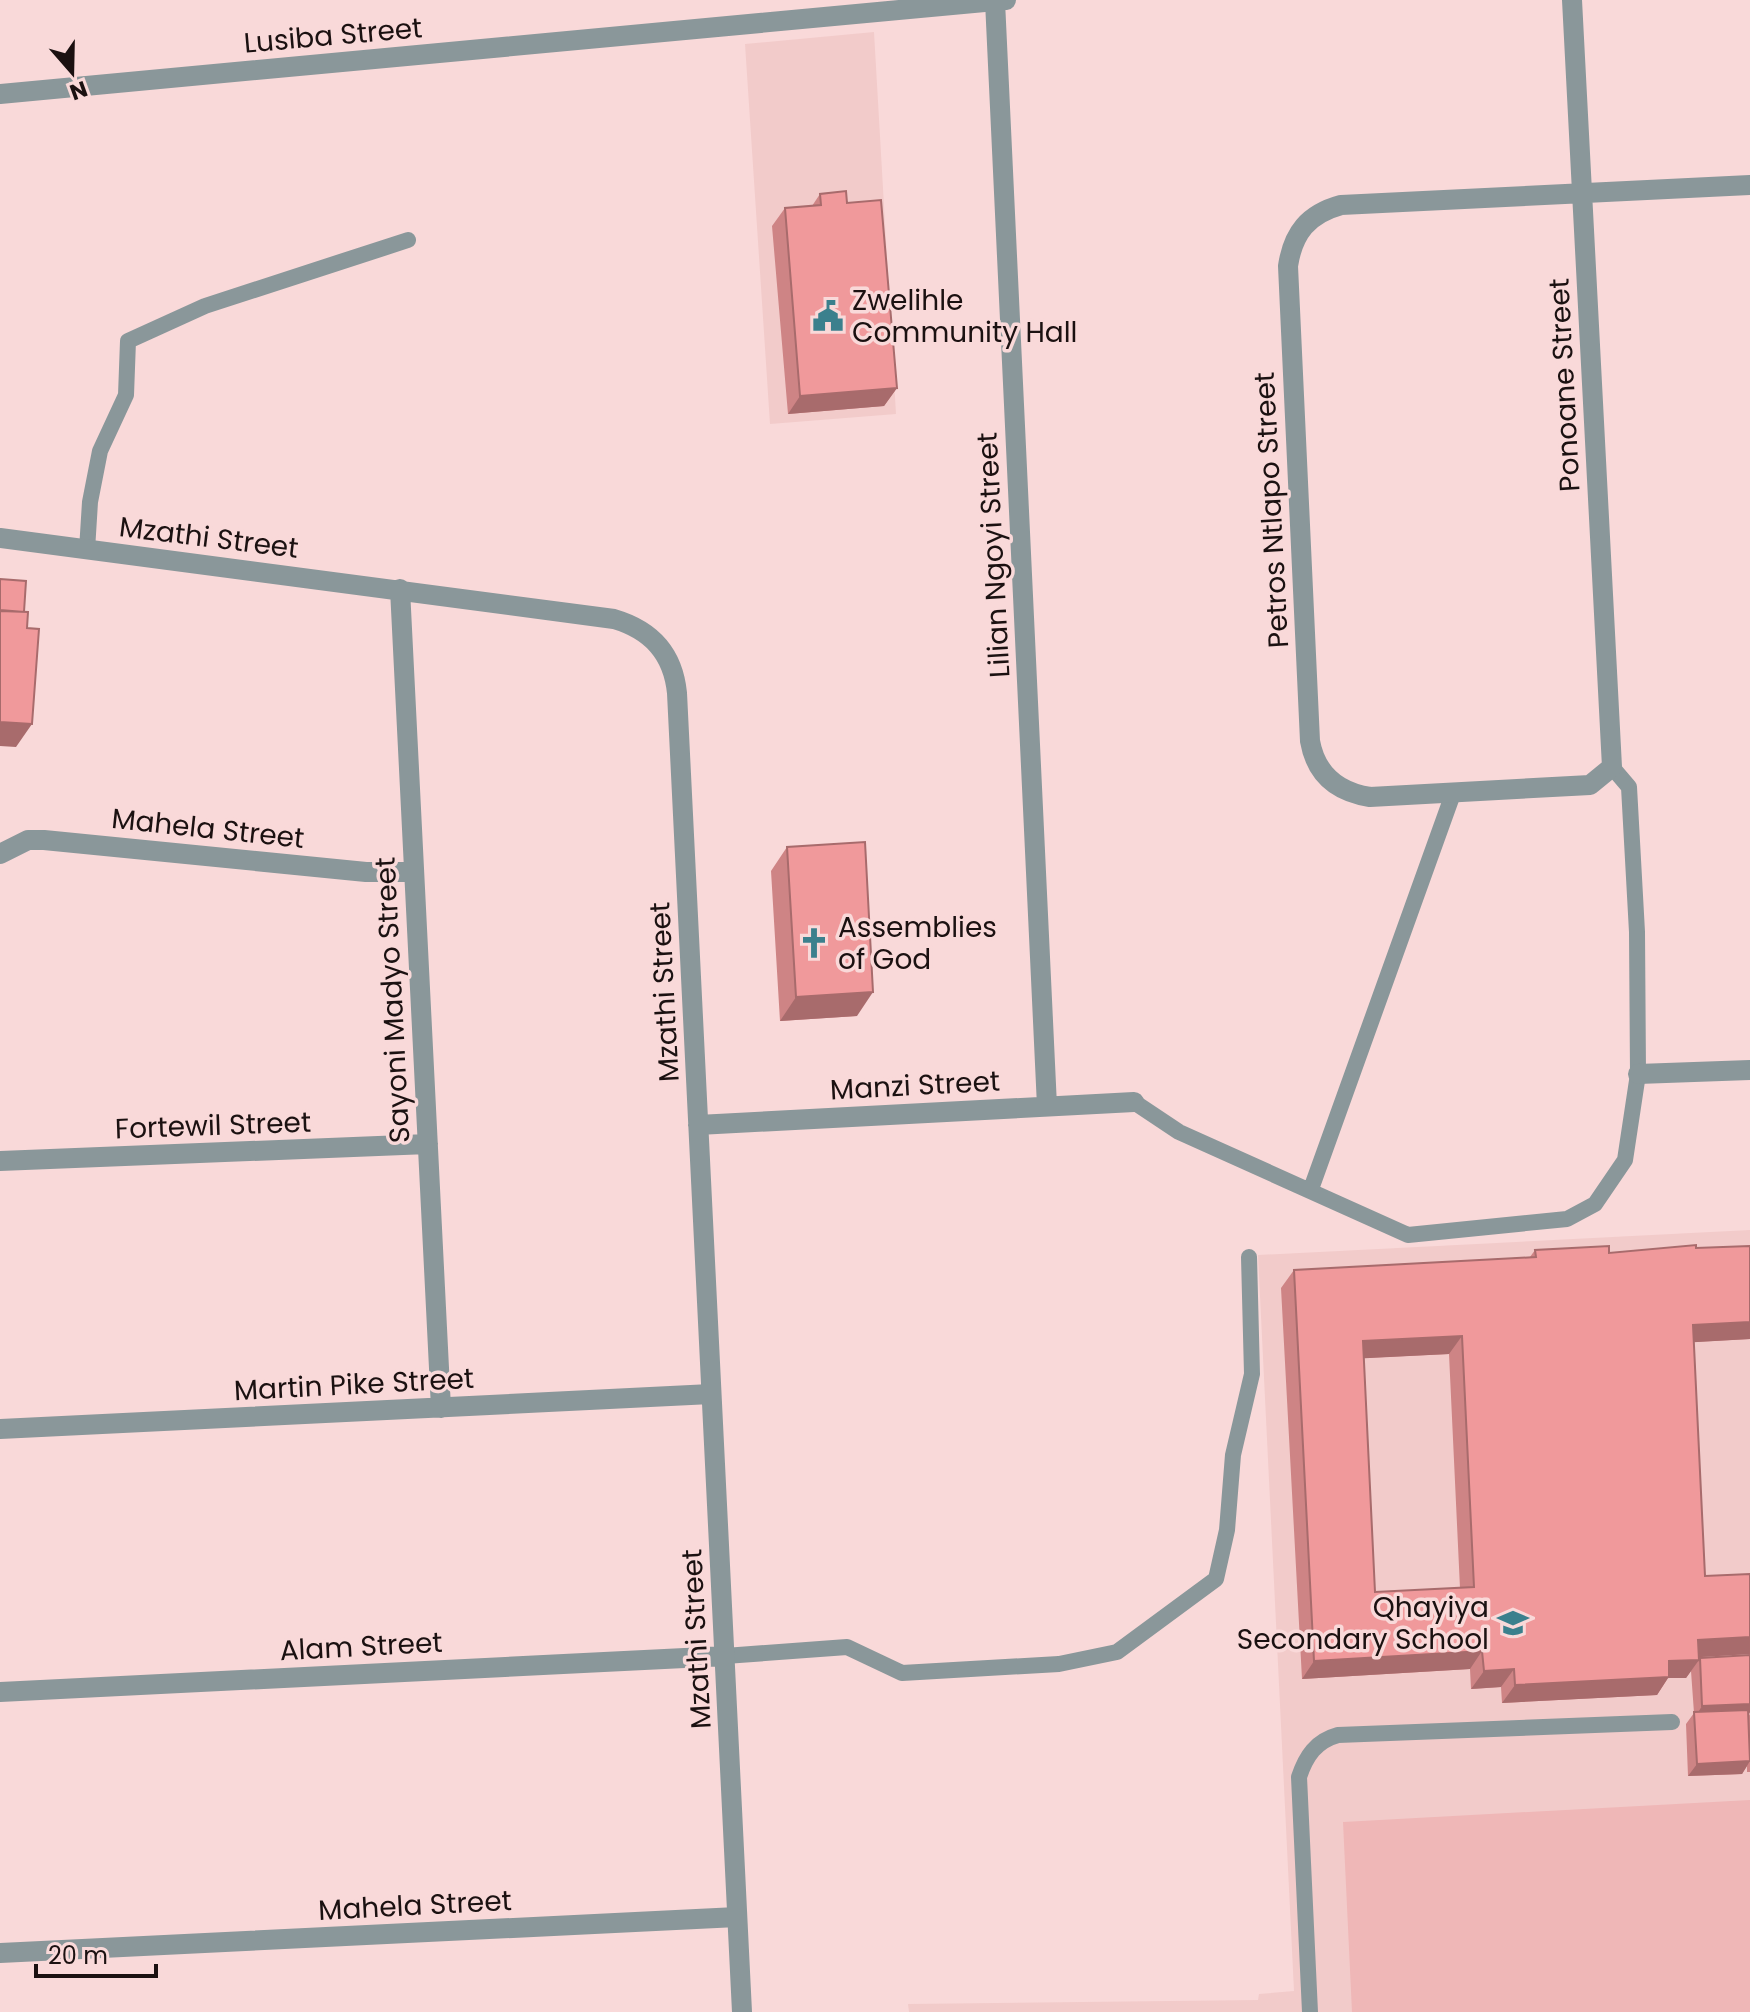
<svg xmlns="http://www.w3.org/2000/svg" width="1750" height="2012" font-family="Poppins,sans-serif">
<rect width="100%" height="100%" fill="#f9d9d9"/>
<path fill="#f2cbca" d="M874 32 896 414 770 424 745 44Z
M1750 1230V2012H909L908 2004 1258 2000 1259 1994 1294 1991 1258 1255Z"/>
<path fill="#efb7b7" d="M1750 1800V2012H1352L1343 1822Z"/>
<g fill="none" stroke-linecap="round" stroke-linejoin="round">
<path stroke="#8a979a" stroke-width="16" d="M87 550 90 502 100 451 126 395 128 341 205 306 408 240
M1134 1102 1179 1132 1408 1235 1567 1219 1595 1204 1625 1160 1638 1074 1637 932 1629 787 1612 767
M1311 1189 1454 791
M725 1656 847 1647 902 1673 1059 1664 1117 1652 1216 1579 1227 1530 1233 1455 1252 1374 1249 1257
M1310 2012 1299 1777C1306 1756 1316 1741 1338 1735L1672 1722"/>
<path stroke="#8a979a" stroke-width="20" d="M1572 0 1612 767 1590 785 1370 797C1338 792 1316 775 1310 741L1288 266C1293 233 1308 214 1341 205L1750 185
M995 1 1047 1106
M0 94 1006 0
M0 538 614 619C651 630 673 653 677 693L742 2012
M400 589 441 1408
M0 854 28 840H44L366 872H414
M1638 1074 1750 1070
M698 1125 1134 1102
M0 1161 428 1144
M0 1429 711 1394
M0 1692 725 1656
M0 1953 737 1917"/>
</g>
<path fill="#ce8485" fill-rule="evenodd" d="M820 194 847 203 897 388 884 406 788 414 772 226 785 208 812 206Z
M787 847 857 1016 780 1021 771 871Z
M1696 1248 1750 1339 1694 1342 1705 1576 1750 1654 1699 1657V1659L1750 1655V1712L1748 1715V1717L1750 1714V1772H1747V1766L1742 1774 1688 1776 1686 1724 1694 1713 1691 1671 1686 1678H1668L1657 1695 1502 1703 1501 1687 1471 1689 1470 1669 1302 1679 1281 1288 1294 1270 1530 1257 1535 1250 1609 1253ZM1449 1354 1460 1588 1375 1592 1364 1358Z"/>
<path fill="#a86b6c" d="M897 388 884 406 788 414 800 396Z
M0 722 32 724 16 747 0 746Z
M873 992 857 1016 780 1021 796 997Z
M1750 1322V1339L1680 1343 1693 1325Z
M1462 1336 1449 1354 1350 1359 1363 1341Z
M1750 1637V1654L1685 1658 1698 1640Z
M1482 1651 1470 1669 1302 1679 1314 1661Z
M1699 1660 1686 1678H1668L1657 1695 1502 1703 1515 1685 1669 1661Z
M1514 1669 1501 1687 1471 1689 1484 1671Z
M1750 1704V1712L1748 1716 1694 1719 1702 1706Z
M1750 1761 1742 1774 1688 1776 1697 1764Z"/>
<path fill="#f0999b" stroke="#a86b6c" stroke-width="2" fill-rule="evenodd" d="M846 191 847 203 881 200 897 388 800 396 785 208 821 205 820 194Z
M0 579 26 581 24 612 0 610Z
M0 611 28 612 27 628 39 629 32 724 0 722Z
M865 842 873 992 796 997 787 847Z
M1696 1245V1248L1750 1246V1322L1693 1325 1705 1576 1750 1574V1637L1698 1640 1699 1660 1669 1661V1677L1515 1685 1514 1669 1484 1671 1482 1651 1314 1661 1294 1270 1536 1257 1535 1250 1609 1246V1253ZM1462 1336 1474 1587 1375 1592 1363 1341Z
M1750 1655V1704L1702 1706 1700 1658Z
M1748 1710 1750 1761 1697 1764 1694 1712Z"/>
<defs>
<symbol id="civic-bare" viewBox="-9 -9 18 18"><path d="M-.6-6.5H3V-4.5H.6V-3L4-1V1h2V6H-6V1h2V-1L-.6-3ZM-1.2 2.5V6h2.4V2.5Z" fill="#3b808d" stroke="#f9d9d9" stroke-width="2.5" paint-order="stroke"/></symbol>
<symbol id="church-bare" viewBox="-9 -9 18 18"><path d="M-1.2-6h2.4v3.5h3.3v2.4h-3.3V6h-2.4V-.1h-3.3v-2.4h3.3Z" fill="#3b808d" stroke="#f9d9d9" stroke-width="2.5" paint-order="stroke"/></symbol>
<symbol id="school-bare" viewBox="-9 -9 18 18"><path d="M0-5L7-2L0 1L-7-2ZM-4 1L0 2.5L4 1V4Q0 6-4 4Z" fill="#3b808d" stroke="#f9d9d9" stroke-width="2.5" paint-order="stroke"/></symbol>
</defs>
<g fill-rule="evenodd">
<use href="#civic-bare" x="806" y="294" width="44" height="44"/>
<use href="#church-bare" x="792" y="921" width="44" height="44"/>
<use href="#school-bare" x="1491" y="1601" width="44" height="44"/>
</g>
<g text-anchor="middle" stroke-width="7" stroke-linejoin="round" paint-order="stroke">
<g font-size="28" fill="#1b1111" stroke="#f9d9d9">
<text transform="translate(333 35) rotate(-5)" y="10">Lusiba Street</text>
<text transform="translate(1564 385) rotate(-93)" y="10">Ponoane Street</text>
<text transform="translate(1271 510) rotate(-93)" y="10">Petros Ntlapo Street</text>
<text transform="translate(209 537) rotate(7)" y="10">Mzathi Street</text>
<text transform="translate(993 555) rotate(-93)" y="10">Lilian Ngoyi Street</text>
<text transform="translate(208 828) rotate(6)" y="10">Mahela Street</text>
<text transform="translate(664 992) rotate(-93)" y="10">Mzathi Street</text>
<text transform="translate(392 1000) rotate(-93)" y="10">Sayoni Madyo Street</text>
<text transform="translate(915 1085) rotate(-3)" y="10">Manzi Street</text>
<text transform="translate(213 1125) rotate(-2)" y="10">Fortewil Street</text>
<text transform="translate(354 1384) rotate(-3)" y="10">Martin Pike Street</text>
<text transform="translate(696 1639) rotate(-93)" y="10">Mzathi Street</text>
<text transform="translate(361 1646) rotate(-3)" y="10">Alam Street</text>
<text transform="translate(415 1905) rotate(-3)" y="10">Mahela Street</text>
</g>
<g font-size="28" fill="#1b1111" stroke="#f9d9d9" text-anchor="start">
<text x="852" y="310">Zwelihle<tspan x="852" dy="32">Community Hall</tspan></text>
<text x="838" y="937">Assemblies<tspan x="838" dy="32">of God</tspan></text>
<text x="1489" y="1617" text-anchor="end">Qhayiya<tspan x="1489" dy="32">Secondary School</tspan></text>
</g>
</g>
<g transform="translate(72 72) rotate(160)" stroke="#f9d9d9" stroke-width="6" paint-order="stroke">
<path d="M0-6L14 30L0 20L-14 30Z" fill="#1b1111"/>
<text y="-12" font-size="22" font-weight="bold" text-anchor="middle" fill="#1b1111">N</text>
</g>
<path d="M36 1964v12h120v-12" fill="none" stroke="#1b1111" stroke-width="4"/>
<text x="48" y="1964" font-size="24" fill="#1b1111" stroke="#f9d9d9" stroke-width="6" paint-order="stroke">20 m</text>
</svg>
